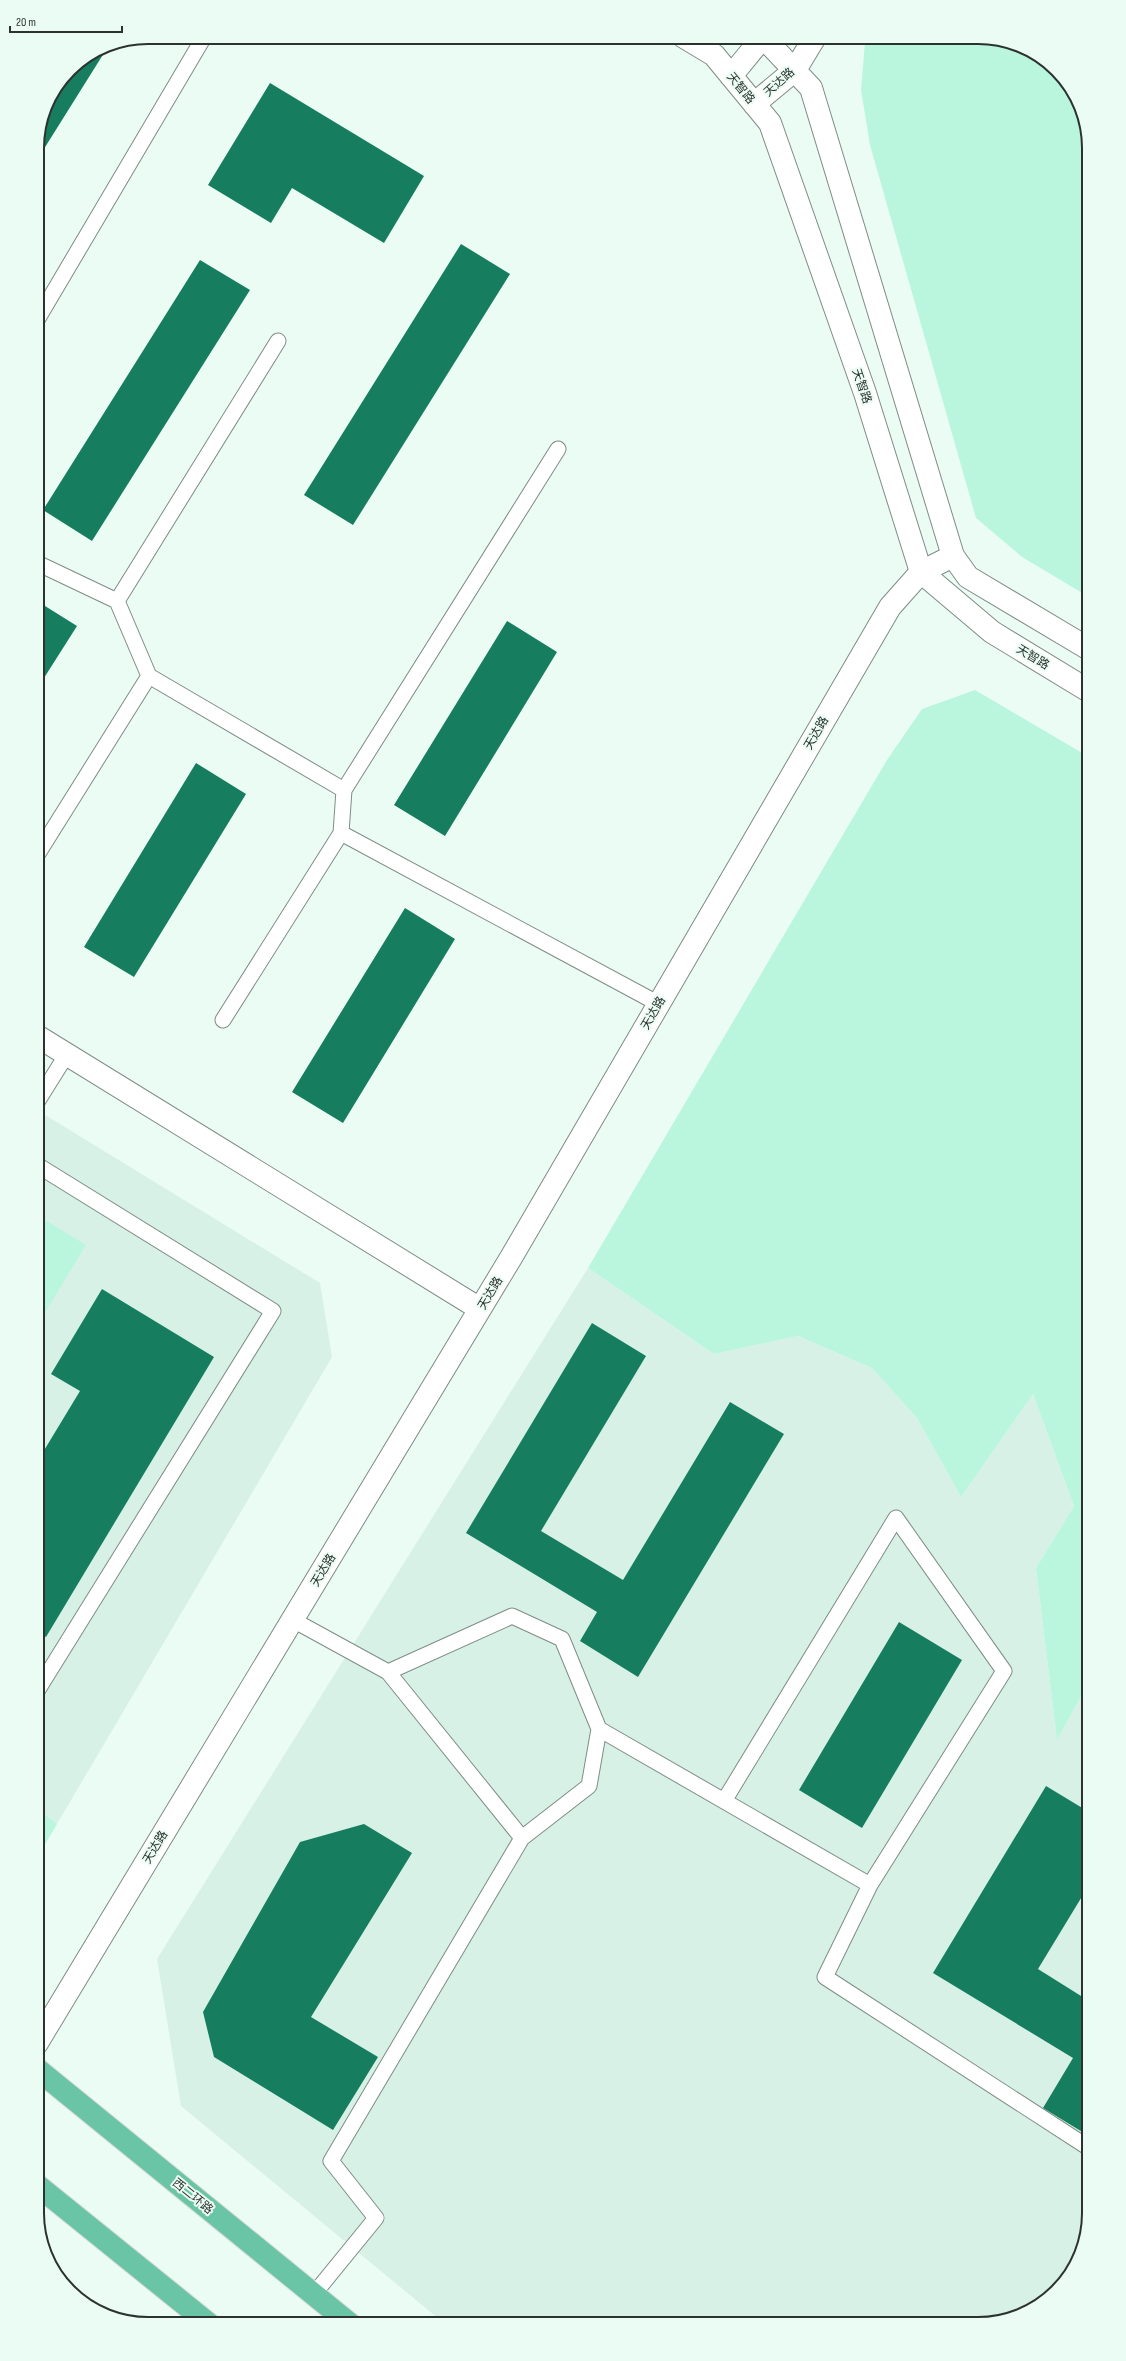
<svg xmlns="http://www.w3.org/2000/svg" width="1126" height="2361" font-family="'Sofia Sans Condensed','Noto Sans SC',sans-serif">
<rect width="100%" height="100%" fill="#ebfcf4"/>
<path fill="#d8f1e6" d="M37 1110 320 1283 332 1357 57 1824 37 1808Z
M588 1268 714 1354 798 1336 872 1368 917 1418 961 1497 1033 1394 1074 1506 1036 1568 1057 1740 1089 1682V2213L1070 2275 1020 2316 978 2324H445L181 2106 157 1959Z"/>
<path fill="#baf6de" d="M868 37H986L1045 60 1081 106 1089 148V597L1022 557 976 518 870 145 861 90 865 42Z
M975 690 1089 757V1682L1057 1740 1036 1568 1074 1506 1033 1394 961 1497 917 1418 872 1368 798 1336 714 1354 588 1268 887 760 922 709Z
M37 1215 86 1245 37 1326Z
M37 1808 57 1824 37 1858Z"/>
<path fill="#167d5f" d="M106 45H109L37 160V141L46 105 70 69Z
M270 83 424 176 384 243 292 188 271 223 208 185Z
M461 244 510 274 353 525 304 495Z
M200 260 250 290 92 541 43 510Z
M37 601 77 626 37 689Z
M507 621 557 652 445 836 394 805Z
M196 763 246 794 134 977 84 947Z
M405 908 455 939 343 1123 292 1092Z
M102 1289 214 1357 46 1637 37 1631V1462L80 1391 51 1374Z
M592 1323 646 1356 541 1531 623 1580 730 1402 784 1434 638 1677 580 1641 597 1612 466 1533Z
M899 1622 962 1660 862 1828 799 1790Z
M1046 1786 1089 1812V1885L1038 1969 1089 2001V2136L1043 2108 1073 2058 933 1973Z
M364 1824 412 1853 311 2017 378 2057 333 2130 214 2057 203 2012 300 1842Z"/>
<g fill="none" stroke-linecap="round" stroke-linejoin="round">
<defs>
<path id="service" d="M37 320 204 37
M37 563 117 601 149 676 344 790 341 833 659 1004
M117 601 278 341
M344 790 558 449
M37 855 149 676
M223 1020 341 833
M37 1102 67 1054
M293 1620 388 1672 522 1838 331 2161 376 2218 314 2294
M388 1672 512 1616 562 1639 599 1729 870 1885 825 1977 1089 2148
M37 1691 273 1311 37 1165
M724 1801 896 1518 1004 1671 870 1885
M522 1838 589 1786 599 1729"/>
<path id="minor" d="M37 1036 480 1309
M37 2043 512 1256 890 607 921 572 953 556"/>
<path id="tertiary" d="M684 37 714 55 770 123 865 393 921 572 992 632 1089 691
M763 37 811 88 953 556 968 577 1089 649
M731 76 763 37
M754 104 795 70 815 37"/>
<path id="trunk" d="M37 2069 350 2324
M37 2185 209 2324"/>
</defs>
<use href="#service" stroke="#7e8d86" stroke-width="17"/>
<use href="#minor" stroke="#7e8d86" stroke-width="24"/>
<use href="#tertiary" stroke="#7e8d86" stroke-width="24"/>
<use href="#trunk" stroke="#d9dada" stroke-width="24"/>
<use href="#service" stroke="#fff" stroke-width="15"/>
<use href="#minor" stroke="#fff" stroke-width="22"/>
<use href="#tertiary" stroke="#fff" stroke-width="22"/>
<use href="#trunk" stroke="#6ac4a6" stroke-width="22"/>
</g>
<g text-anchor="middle" stroke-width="4" stroke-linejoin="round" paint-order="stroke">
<g font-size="12" fill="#2c3230" stroke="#ebfcf4">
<text transform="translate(779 82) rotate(-42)" y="4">天达路</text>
<text transform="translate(741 88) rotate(51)" y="4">天智路</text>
<text transform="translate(862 386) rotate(71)" y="4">天智路</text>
<text transform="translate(1033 657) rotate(31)" y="4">天智路</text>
<text transform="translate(816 733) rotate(-60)" y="4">天达路</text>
<text transform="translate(653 1013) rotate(-60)" y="4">天达路</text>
<text transform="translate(490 1293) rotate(-59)" y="4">天达路</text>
<text transform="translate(323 1570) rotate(-59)" y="4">天达路</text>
<text transform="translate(155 1847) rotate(-59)" y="4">天达路</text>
<text transform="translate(193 2196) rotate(39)" y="4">西二环路</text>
</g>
</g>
<path d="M0 0H1126V2361H0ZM148 44H978A104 104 0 0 1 1082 148V2213A104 104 0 0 1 978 2317H148A104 104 0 0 1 44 2213V148A104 104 0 0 1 148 44Z" fill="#ebfcf4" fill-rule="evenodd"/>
<path fill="none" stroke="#2c3230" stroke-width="2" d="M148 44H978A104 104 0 0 1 1082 148V2213A104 104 0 0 1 978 2317H148A104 104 0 0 1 44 2213V148A104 104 0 0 1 148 44Z"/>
<path d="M10 26v6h112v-6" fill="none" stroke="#2c3230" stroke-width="2"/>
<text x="16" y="26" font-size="12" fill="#2c3230" stroke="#ebfcf4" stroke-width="3" paint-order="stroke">20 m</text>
</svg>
